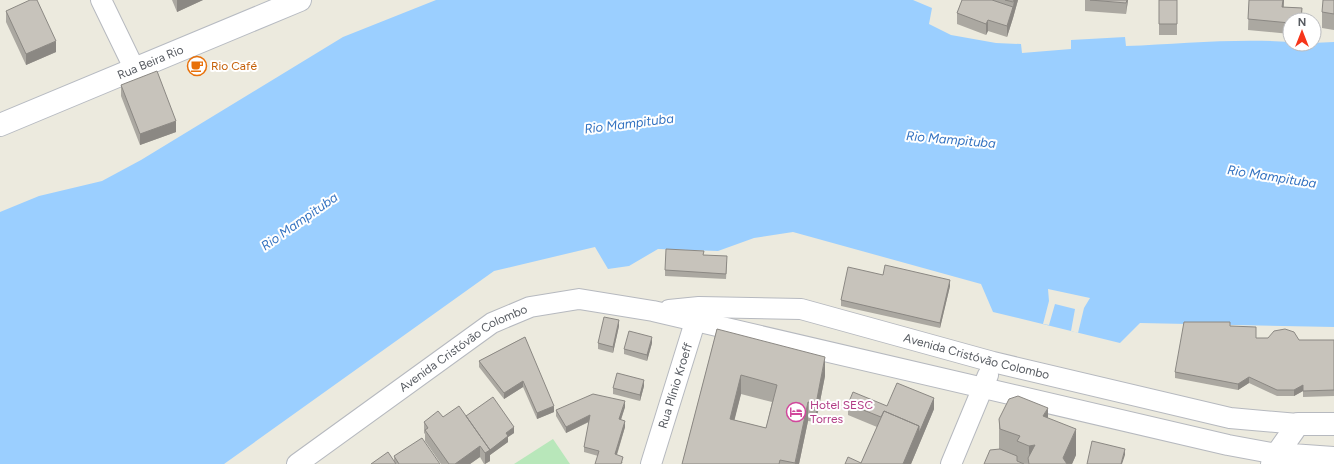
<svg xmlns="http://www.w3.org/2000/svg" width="1334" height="464" font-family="Figtree,sans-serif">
<rect width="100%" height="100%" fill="#eceade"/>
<path fill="#b8e7ba" d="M553 439 570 464H514Z"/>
<path fill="#9bcfff" d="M436 0H913L932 8 929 24 951 35 996 43 1021 44 1022 53 1071 49V40L1125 37 1126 46C1180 44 1236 38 1290 42V44L1334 42V327L1140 323 1120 343 993 312 981 284 793 232 754 238 718 251 658 249 629 266 608 269 595 247 494 271 224 464H0V212L39 196 102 181 141 160 343 37Z"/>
<path fill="#eceade" d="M1048 289 1090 298 1084 308 1078 333 1071 331 1075 309 1055 304 1049 325 1043 324 1049 301Z"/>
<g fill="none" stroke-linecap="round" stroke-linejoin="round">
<defs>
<g id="minor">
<path d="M101 0 134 68"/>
<path id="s1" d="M669 310 699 307 801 309 993 362 1230 418 1298 424"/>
<path id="s2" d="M297 464 492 323 530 307 579 299 653 311 1228 445 1277 454"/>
<path id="s3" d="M651 464 699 309"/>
<path d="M951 464 988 375"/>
</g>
<path id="tertiary" d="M1277 454 1334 458
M1272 464 1277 454 1298 424H1334"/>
<g id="secondary">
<path id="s4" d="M0 125 300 0"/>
</g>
</defs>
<use href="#minor" stroke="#b6b9bf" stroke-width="22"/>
<use href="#tertiary" stroke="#b6b9bf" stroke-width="24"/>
<use href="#secondary" stroke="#b7bbc2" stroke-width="24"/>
<use href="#minor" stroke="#fff" stroke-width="20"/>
<use href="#tertiary" stroke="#fff" stroke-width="22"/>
<use href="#secondary" stroke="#fff" stroke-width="22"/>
</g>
<path fill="#aba8a1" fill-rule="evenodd" d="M172 0H203L177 12Z
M962 0H1018L1013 18 1007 37 988 31 986 35 957 24V13Z
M1085 0H1128L1126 14 1085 11Z
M1159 0H1177V35H1159Z
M1249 0H1284V7L1302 8V20H1290V34L1248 30Z
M1334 0V30L1322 28V12Z
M6 11 56 52 26 65 6 22Z
M121 85 176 132 140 145 121 96Z
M704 255 727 262 726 279 665 276V270Z
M883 275 950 286 940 328 841 306V300Z
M619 326 613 353 598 349V343Z
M1230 326 1256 338 1299 340H1334V396L1303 397V391L1294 396H1277L1249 383 1238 390 1175 378V372Z
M717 329 825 376 816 422 808 421 799 464H682ZM741 394 772 402 766 428 734 420Z
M525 337 554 412 537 419 523 387 504 399 479 367V361Z
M652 343 647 361 624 354V349Z
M644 386 640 401 613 394V388Z
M848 404 934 409 911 464 861 463 877 427 848 415Z
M625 407 621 420 625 427 617 455 623 463 584 452V447L589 422 566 433 556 416V410Z
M466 416 514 433 508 437V442L490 455V461L485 464H484L480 457 470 464H441L425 441V434L424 433V422L443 417Z
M1048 418 1076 455 1072 464H984L999 449V419Z
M394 456 440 464H371L394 461Z"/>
<path fill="#8b8883" d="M177 0H203L177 12Z
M1014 0H1018L1013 18 1007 37V26L1013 7Z
M1127 0H1128L1126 14Z
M1283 0H1284L1282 18V7Z
M988 20V31L986 35V24Z
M56 41V52L26 65V54Z
M176 121V132L140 145V134Z
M950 280V286L940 328V323Z
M619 320V326L613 353V347Z
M652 337V343L647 361V355Z
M825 357V376L816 422V404Z
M741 375V394L730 438V419Z
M1249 377V383L1238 390V384Z
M644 380V386L640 401V395Z
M523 381V387L504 399V393Z
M1303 385V391L1294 396V390Z
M934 398V409L911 464H903L919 426Z
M625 401V407L619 425V419Z
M808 402V421L799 464H795Z
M554 406V412L537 419V413Z
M1048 408V433L1043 416Z
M590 415V421L566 433V427Z
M625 421V427L615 460V454Z
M514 427V433L508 437V442L490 455V461L485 464V453L506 433Z
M1076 429V455L1072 464H1063V458Z
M1035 445 1029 464V446Z
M480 446V457L470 464H455Z
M1125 449V455L1122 464H1121Z"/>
<path fill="#c7c3bb" stroke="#8b8883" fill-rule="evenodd" d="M30 0H37L56 41 26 54 6 11Z
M962 0H992L1013 7 1007 26 988 20 986 24 957 13Z
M1005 0H1014L1013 2Z
M1090 0H1127L1126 3Z
M1159 0H1177V24H1159Z
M1249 0H1283L1282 7 1302 8 1301 20H1290V23L1248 19Z
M1323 0H1334V14L1322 12Z
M157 71 176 121 140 134 121 85Z
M666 249 704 251 703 255 727 256 726 274 665 270Z
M885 265 950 280 940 323 841 300 848 267 883 275Z
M604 317 619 320 613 347 598 343Z
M1184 322H1230V326L1256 327V338H1268L1274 331 1285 329 1294 332 1299 340H1334V390L1303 391V385L1294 390H1277L1249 377 1238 384 1175 372Z
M717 329 825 357 816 404 808 402 795 463 780 460 779 464H682ZM741 375 777 385 766 428 730 419Z
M629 331 652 337 647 355 624 349Z
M525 337 554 406 537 413 523 381 504 393 479 361Z
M617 373 644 380 640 395 613 388Z
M897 383 934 398 919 433V426L884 411 881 417 848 404 853 392 887 406Z
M593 394 625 401 619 419 625 421 615 454 623 457 621 464H595L599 451 584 447 590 415 566 427 556 410Z
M1018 396 1048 408 1043 416 1076 429 1063 458 1067 464H1029L1028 458 1035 445 1029 446 1017 441 1020 436 1000 429 999 419 1009 399Z
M493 397 514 427 506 433 508 436 490 450 466 416Z
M459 406 490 450 485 453 480 446 455 464H449L425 430 428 428 424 422 438 411 443 417Z
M884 411 919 426 903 464H845L848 457 861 463Z
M422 438 440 464H399L394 456Z
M1092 441 1125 449 1121 464H1087Z
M1000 449 1017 456V461L1024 464H984L990 450Z
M388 452 396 464H371Z"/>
<defs>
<symbol id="cafe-ring" viewBox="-11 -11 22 22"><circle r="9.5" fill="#fff" stroke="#e8710a" stroke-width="1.5"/><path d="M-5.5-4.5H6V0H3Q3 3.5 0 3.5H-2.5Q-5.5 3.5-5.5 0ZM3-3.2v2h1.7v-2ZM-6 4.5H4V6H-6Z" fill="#e8710a"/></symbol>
<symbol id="hotel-ring" viewBox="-11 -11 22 22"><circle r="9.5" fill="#fff" stroke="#d1479c" stroke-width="1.5"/><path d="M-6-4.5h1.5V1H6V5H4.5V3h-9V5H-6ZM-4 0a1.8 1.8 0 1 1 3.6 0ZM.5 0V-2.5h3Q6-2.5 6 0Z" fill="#d1479c"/></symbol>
</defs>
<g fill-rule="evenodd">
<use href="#cafe-ring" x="186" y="55" width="22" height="22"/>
<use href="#hotel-ring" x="785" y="401" width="22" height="22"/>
</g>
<g text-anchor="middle" stroke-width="4" stroke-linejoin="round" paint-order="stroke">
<g font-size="12" fill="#575b61" stroke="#fff">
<text dy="4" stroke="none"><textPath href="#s4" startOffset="163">Rua Beira Rio</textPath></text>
<text dy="4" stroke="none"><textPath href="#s2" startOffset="203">Avenida Cristóvão Colombo</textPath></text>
<text dy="4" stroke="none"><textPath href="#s1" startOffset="314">Avenida Cristóvão Colombo</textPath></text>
<text dy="4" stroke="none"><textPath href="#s3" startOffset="82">Rua Plínio Kroeff</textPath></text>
</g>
<g font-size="12" fill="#c56008" stroke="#fff" text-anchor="start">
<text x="211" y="70">Rio Café</text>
</g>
<g font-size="12" fill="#b23c85" stroke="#fff" text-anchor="start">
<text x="810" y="409">Hotel SESC<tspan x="810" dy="14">Torres</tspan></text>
</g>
<g font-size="13" font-style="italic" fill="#3473c1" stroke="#fff">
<text transform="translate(629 123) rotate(-7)" y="5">Rio Mampituba</text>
<text transform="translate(951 139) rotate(5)" y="5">Rio Mampituba</text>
<text transform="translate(1272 176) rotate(9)" y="5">Rio Mampituba</text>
<text transform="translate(299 221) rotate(-35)" y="5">Rio Mampituba</text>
</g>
</g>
<g transform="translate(1302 32)"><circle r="19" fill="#ffffff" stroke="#bcbdc0"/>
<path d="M0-3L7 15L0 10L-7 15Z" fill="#f6351a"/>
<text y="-6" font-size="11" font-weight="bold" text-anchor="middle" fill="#575b61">N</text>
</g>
</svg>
